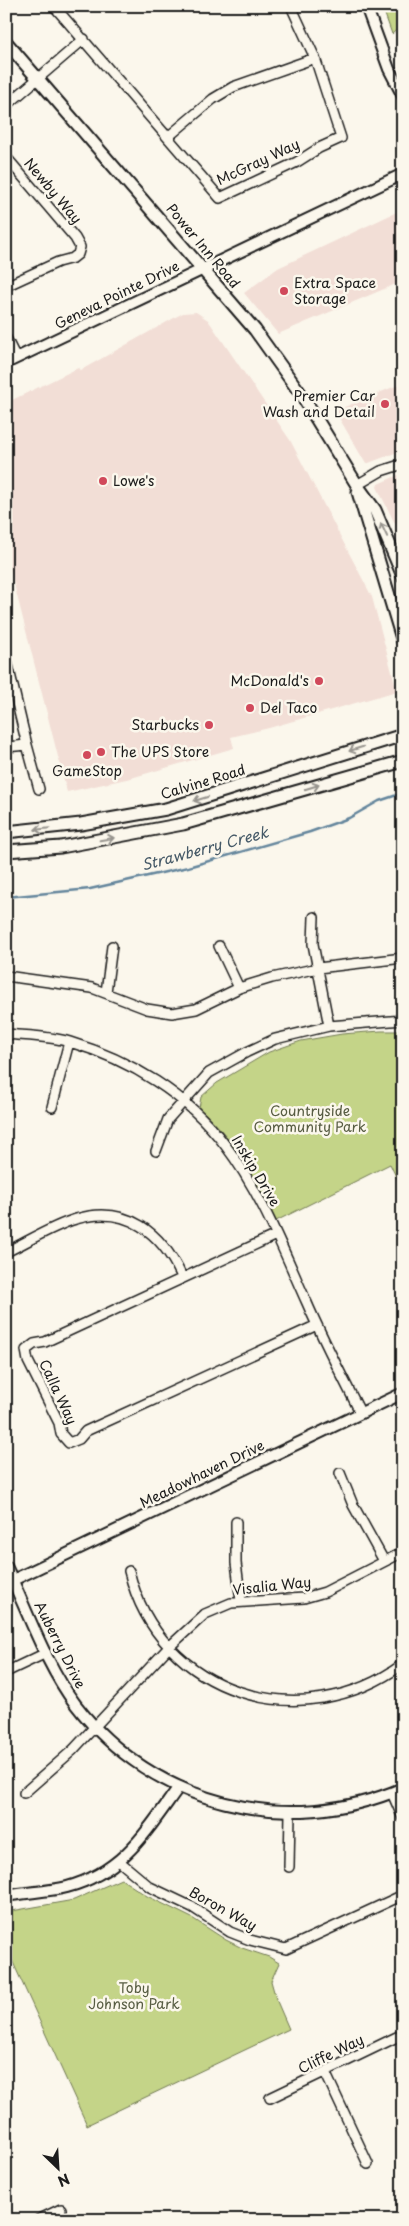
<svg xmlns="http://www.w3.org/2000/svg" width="409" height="2226" font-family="'Playpen Sans',sans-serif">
<rect width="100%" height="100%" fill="#fbf7ec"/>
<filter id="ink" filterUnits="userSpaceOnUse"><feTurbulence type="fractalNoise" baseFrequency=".02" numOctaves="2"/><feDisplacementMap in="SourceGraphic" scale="10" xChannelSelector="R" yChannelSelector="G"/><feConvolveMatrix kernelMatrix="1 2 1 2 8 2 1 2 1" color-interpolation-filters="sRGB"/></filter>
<g filter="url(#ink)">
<path fill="#f2ded6" d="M403 209V281L278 334 244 293 278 268Z
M196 312 208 320 290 440 372 597 397 691 269 728 231 737 234 748 131 778 67 792 10 568 6 563V403L78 368 81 370 183 313Z
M403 383V450L366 464 335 411Z
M403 473V540L377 487 378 484Z"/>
<path fill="#c4d488" stroke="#707852" d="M382 6H403V24L392 34Z
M381 1031H403V1191L390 1164 274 1222C254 1178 236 1140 199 1108L201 1097 217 1083 269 1052 301 1041 342 1034Z
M121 1879 147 1896 192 1918 226 1940 242 1948 269 1957 279 1963 271 1981 276 1999 289 2029 87 2125 6 1947V1912L74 1900Z"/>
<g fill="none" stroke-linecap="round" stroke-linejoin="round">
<path stroke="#63859c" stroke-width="2.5" d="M6 897 90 889 188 867 310 832 349 818 379 801 403 793"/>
<defs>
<path id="minor" d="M54 6 220 198 297 162 319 148 341 138 315 58 291 6
M6 106 84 39
M168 137 213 99 233 87 315 58
M6 157 75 238 80 247 78 254 73 258 58 262 6 286
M6 338 16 358
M357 485 381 471 403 464
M6 657 27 745 6 747
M27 745 39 789
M314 917 313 944 329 1026
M219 946 239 988
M6 976 92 988 147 1009 172 1013 196 1009 239 988 272 978 318 968 403 958
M106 992 112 946
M6 1034C27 1036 49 1036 70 1042 130 1060 187 1094 225 1145 261 1192 283 1250 307 1303 323 1340 342 1376 360 1412
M52 1107 69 1042
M156 1151 168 1119 209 1073 247 1052 275 1039 329 1026 403 1020
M276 1235 45 1342 34 1344 26 1350 28 1361 59 1423 61 1434 69 1443 79 1439 86 1431 317 1325
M6 1252C29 1241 52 1226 76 1219 127 1204 162 1233 182 1277
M340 1473 353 1505 384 1561
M236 1522V1563L241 1601
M129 1571C159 1695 303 1738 403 1664
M6 1672 46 1653
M24 1793 73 1750 169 1647 205 1614 231 1603 304 1598 325 1592 403 1552
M392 1793 403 1818
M119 1861 150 1887 192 1907 230 1932 250 1940 286 1949 403 1895
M289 1867 290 1812
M325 2072 368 2164
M270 2098 403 2034
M38 2220 61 2209"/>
<path id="tertiary" d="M366 6 389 69 403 96
M6 363 403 174
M6 1566C28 1612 45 1664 76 1705 153 1805 287 1838 403 1788
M13 1580 403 1393
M6 1896C26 1892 47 1892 67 1887 123 1872 146 1832 178 1788"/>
<path id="secondary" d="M6 42 255 330 303 397 357 485 375 510 403 576
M358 492 403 642
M6 832 81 824 166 809 403 735
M6 851 61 847 183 824 403 761"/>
</defs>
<use href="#minor" stroke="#1c1c1c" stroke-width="12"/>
<use href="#tertiary" stroke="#1c1c1c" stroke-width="14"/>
<use href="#secondary" stroke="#1c1c1c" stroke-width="15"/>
<use href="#minor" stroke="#fbf7ec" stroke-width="9"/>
<use href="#tertiary" stroke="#fbf7ec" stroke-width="10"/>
<use href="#secondary" stroke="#fbf7ec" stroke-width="11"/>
</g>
<defs><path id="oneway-shaft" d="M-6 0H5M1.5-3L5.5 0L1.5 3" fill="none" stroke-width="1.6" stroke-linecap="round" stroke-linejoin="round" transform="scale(1.25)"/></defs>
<g stroke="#97948e">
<use href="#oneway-shaft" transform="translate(384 530) rotate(-115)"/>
<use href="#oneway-shaft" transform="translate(356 749) rotate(163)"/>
<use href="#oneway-shaft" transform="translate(312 787) rotate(-17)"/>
<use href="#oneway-shaft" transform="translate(201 799) rotate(163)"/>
<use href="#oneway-shaft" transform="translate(42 829) rotate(174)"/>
<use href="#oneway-shaft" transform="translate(107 839) rotate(-10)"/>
</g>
</g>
<g fill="#d1495b" stroke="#fbf7ec" stroke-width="2">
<circle cx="284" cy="291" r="5"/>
<circle cx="385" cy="404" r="5"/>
<circle cx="103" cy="481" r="5"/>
<circle cx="319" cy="681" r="5"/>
<circle cx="250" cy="708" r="5"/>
<circle cx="209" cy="725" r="5"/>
<circle cx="101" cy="752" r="5"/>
<circle cx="87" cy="755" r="5"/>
</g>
<g text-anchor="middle" stroke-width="5" stroke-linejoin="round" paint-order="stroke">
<g font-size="14" fill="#1c1c1c" stroke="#fbf7ec">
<text transform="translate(258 162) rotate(-25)" y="5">McGray Way</text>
<text transform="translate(53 191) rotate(50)" y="5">Newby Way</text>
<text transform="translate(203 246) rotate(50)" y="5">Power Inn Road</text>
<text transform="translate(117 295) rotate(-26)" y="5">Geneva Pointe Drive</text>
<text transform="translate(203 782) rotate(-17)" y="5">Calvine Road</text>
<text transform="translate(256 1171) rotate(59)" y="5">Inskip Drive</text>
<text transform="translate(58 1392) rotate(65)" y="5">Calla Way</text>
<text transform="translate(202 1474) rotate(-26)" y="5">Meadowhaven Drive</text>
<text transform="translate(272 1586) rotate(-6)" y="5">Visalia Way</text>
<text transform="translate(60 1645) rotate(63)" y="5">Auberry Drive</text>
<text transform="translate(223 1909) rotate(29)" y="5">Boron Way</text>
<text transform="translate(331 2054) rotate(-26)" y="5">Cliffe Way</text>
</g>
<g font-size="14" fill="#1c1c1c" stroke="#fbf7ec" text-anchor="start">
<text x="294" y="288">Extra Space<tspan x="294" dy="16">Storage</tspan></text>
<text x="375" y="401" text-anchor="end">Premier Car<tspan x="375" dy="16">Wash and Detail</tspan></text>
<text x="113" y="486">Lowe's</text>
<text x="309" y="686" text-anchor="end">McDonald's</text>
<text x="260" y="713">Del Taco</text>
<text x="199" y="730" text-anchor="end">Starbucks</text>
<text x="111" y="757">The UPS Store</text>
<text x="87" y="776" text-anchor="middle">GameStop</text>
</g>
<g font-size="14" fill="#575c42" stroke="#fbf7ec">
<text x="310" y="1116">Countryside<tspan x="310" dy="16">Community Park</tspan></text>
<text x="134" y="1993">Toby<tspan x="134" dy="16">Johnson Park</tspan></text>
</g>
<g font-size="15" font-style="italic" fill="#455967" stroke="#fbf7ec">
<text transform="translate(205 849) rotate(-15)" y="5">Strawberry Creek</text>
</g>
</g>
<rect width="409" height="2226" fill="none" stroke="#fbf7ec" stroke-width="25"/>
<rect x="12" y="12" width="384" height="2201" fill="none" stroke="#1c1c1c" stroke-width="2" filter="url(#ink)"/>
<g transform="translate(58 2168) rotate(155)" stroke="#fbf7ec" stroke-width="4" paint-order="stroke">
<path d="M0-4L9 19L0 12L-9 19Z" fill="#1c1c1c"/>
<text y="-8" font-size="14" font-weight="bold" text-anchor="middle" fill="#1c1c1c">N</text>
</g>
</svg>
